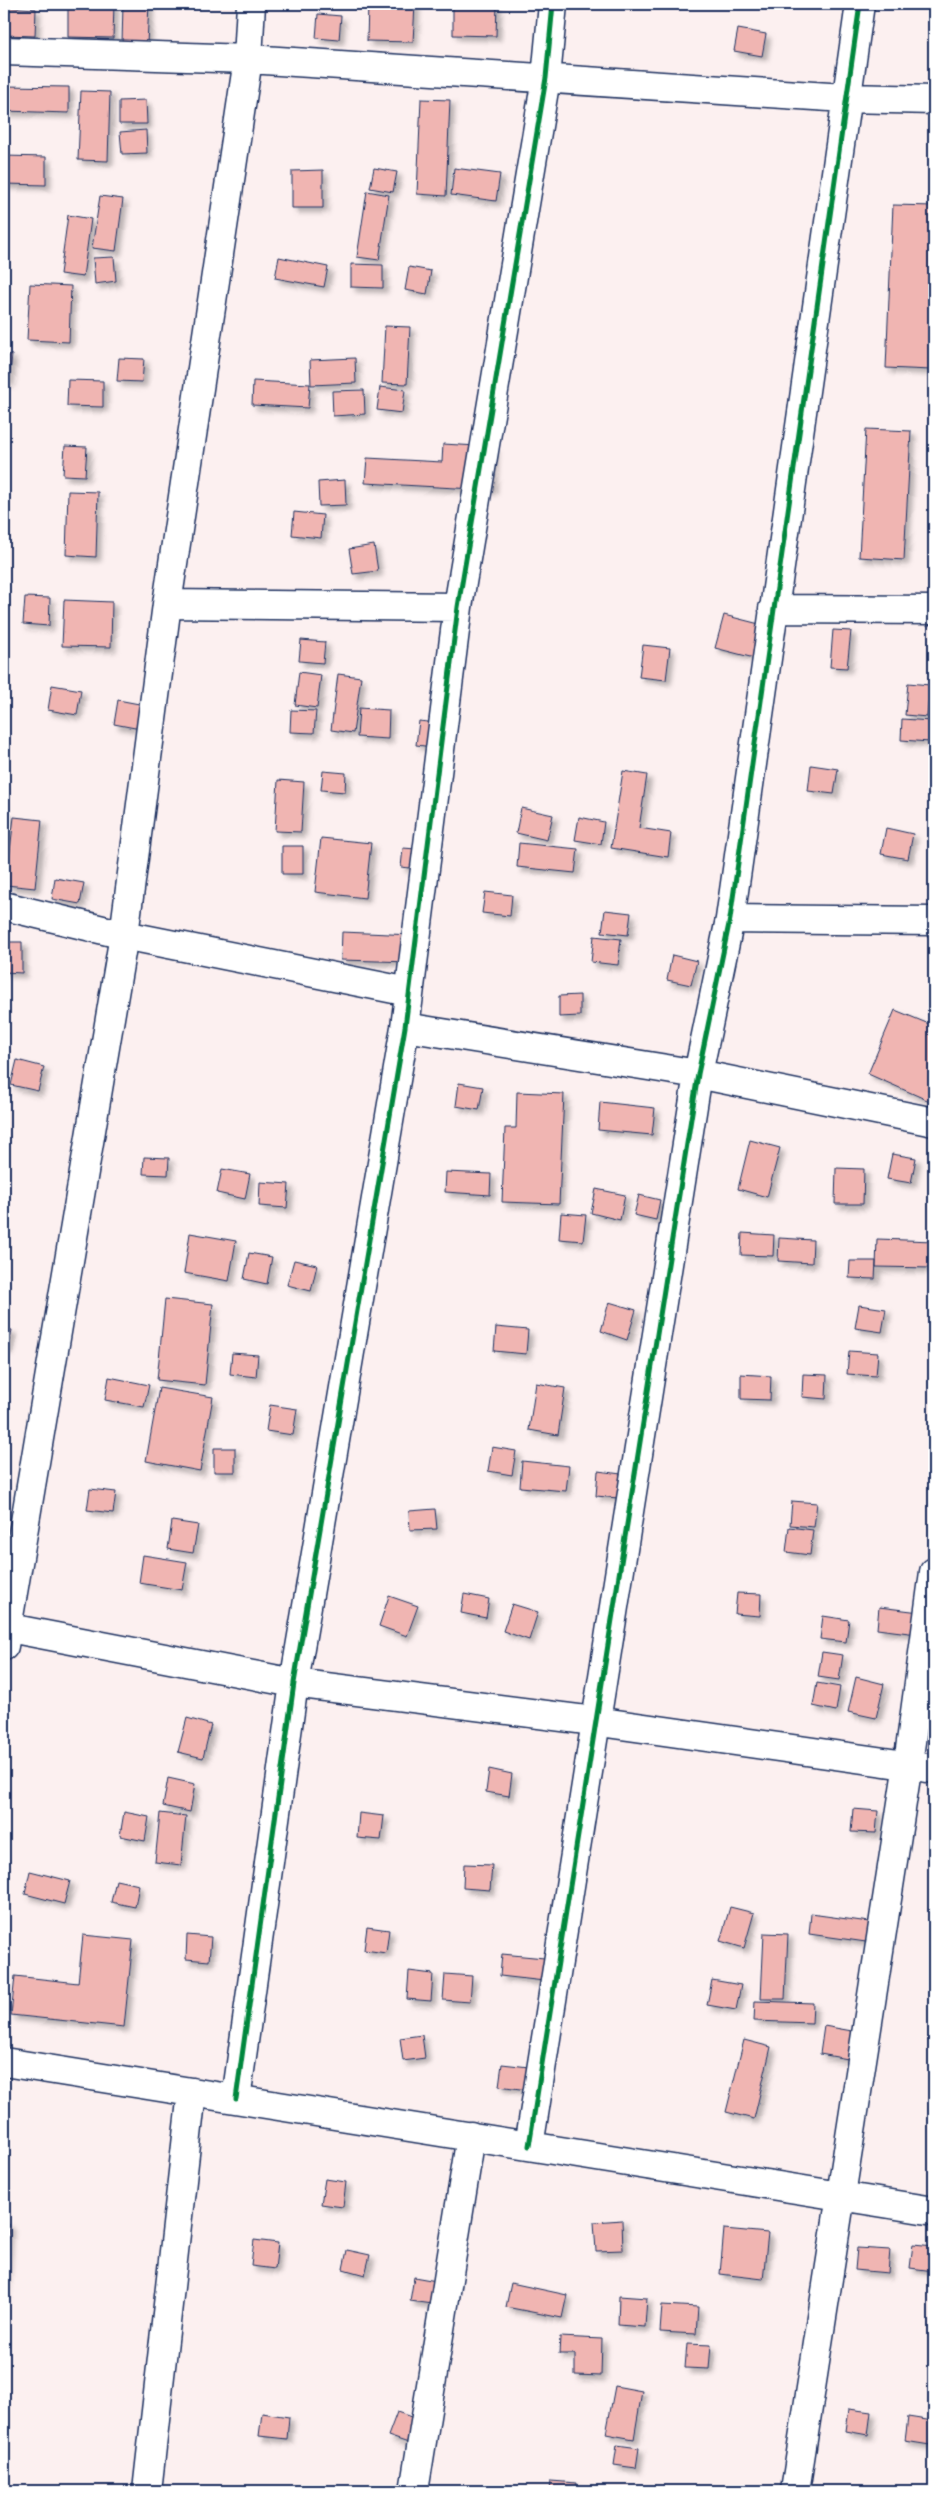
<svg xmlns="http://www.w3.org/2000/svg" width="938" height="2495" font-family="Pangolin,sans-serif">
<defs>
<filter id="shadow"><feDropShadow dx="4.5" dy="4.5" stdDeviation="2.5" flood-color="#0004"/></filter>
</defs>
<rect width="100%" height="100%" fill="#fcf0f0"/>
<filter id="ink" filterUnits="userSpaceOnUse"><feTurbulence type="fractalNoise" baseFrequency=".02" numOctaves="2"/><feDisplacementMap in="SourceGraphic" scale="10" xChannelSelector="R" yChannelSelector="G"/><feConvolveMatrix kernelMatrix="1 2 1 2 8 2 1 2 1" color-interpolation-filters="sRGB"/></filter>
<g filter="url(#ink)">
<path fill="#f0b5b2" stroke="#1b2f5e" filter="url(#shadow)" d="M68 4H114L113 38 68 37Z
M123 4H149L147 44 122 43Z
M368 4H415L413 42 367 41Z
M453 4H497L496 36 453 35Z
M4 7 36 9 35 36 4 35Z
M318 14 341 16 339 40 316 38Z
M738 29 766 34 762 56 734 51Z
M4 86 69 87V113L4 111Z
M81 91 110 92 108 161 78 160Z
M421 99 450 100 446 196 417 194Z
M146 100 147 124H119V101Z
M146 130 147 153 122 154 120 132Z
M4 156 46 157V185L4 184Z
M374 168 397 172 393 192 370 188Z
M454 168 500 174 496 201 451 195Z
M323 170V208H292V171Z
M367 191 389 195 379 260 357 257Z
M100 196 123 199 116 251 92 248Z
M893 205 934 206V297L931 370 886 368Z
M68 215 91 219 83 277 60 274Z
M114 257 116 281 95 284 93 258Z
M279 257 328 267 324 287 275 278Z
M351 264 383 265V288L351 287Z
M409 267 431 271 427 294 405 290Z
M30 284 71 286 69 342 27 340Z
M385 326 410 327 407 384 382 383Z
M4 354 12 355 9 382 4 381Z
M119 358 144 359 142 382 117 381Z
M355 358 356 383 311 385 310 360Z
M68 380 103 381V407L67 406Z
M253 381 310 384 308 408 252 405Z
M380 387 405 390 402 413 377 410Z
M364 390 365 414 333 416 332 391Z
M866 429 911 431 904 560 859 557Z
M443 444 494 447 492 490 365 483 367 458 442 462Z
M65 446 87 447 85 476 63 475Z
M345 480 346 505 319 506 318 482Z
M68 491 98 492 96 557 66 555Z
M294 512 323 515 321 538 292 535Z
M374 545 378 571 353 574 349 549Z
M25 597 50 598 49 626 23 624Z
M64 600 112 602 111 647 62 646Z
M724 615 767 626 758 659 715 648Z
M833 630 851 631 847 668 830 667Z
M301 640 325 642 323 663 299 661Z
M643 645 670 648 666 680 639 677Z
M299 672 321 675 317 708 295 705Z
M338 674 361 677 353 733 331 730Z
M908 683 930 685 927 717 905 715Z
M52 685 81 690 77 715 48 710Z
M118 700 155 707 151 731 114 724Z
M359 708 389 710 388 739 357 737Z
M291 710 316 711 314 733 290 732Z
M902 719 931 721 930 742 901 740Z
M419 721 445 724 442 748 416 745Z
M934 763V793L931 792Z
M811 765 838 769 834 794 808 791Z
M323 771 346 773 345 792 321 790Z
M623 771 647 775 639 828 671 833 668 857 611 848Z
M278 780 304 782 301 832 275 831Z
M521 808 553 815 547 840 516 833Z
M4 814 11 815 6 842H4Z
M14 817 42 820 35 888 6 885Z
M579 817 604 822 601 844 575 840Z
M886 828 913 834 908 859 881 854Z
M321 838 371 843 365 898 315 892Z
M519 843 578 849 575 873 517 867Z
M282 846H303V874H282Z
M403 848 429 850 427 870 401 867Z
M55 878 84 883 80 904 52 899Z
M485 892 512 895 510 916 482 913Z
M605 910 631 913 628 935 602 932Z
M342 932 413 935 412 962 341 960Z
M594 936 621 939 618 965 591 962Z
M4 942H22V973L4 972Z
M672 955 697 961 691 985 667 980Z
M580 995V1016L559 1017V996Z
M895 1010 934 1026V1103L868 1074Z
M17 1060 44 1067 38 1091 11 1085Z
M459 1083 483 1087 479 1110 456 1106Z
M517 1092 564 1094 559 1204 502 1202 505 1128H516Z
M600 1102 655 1108 652 1135 598 1130Z
M750 1140 780 1148 767 1197 738 1189Z
M892 1154 916 1158 911 1183 887 1179Z
M144 1157 169 1158 168 1175 143 1174Z
M836 1168 864 1169 863 1204H835Z
M222 1169 250 1174 245 1199 217 1193Z
M446 1172 491 1174 490 1195 445 1192Z
M260 1182 289 1184 287 1208 259 1206Z
M596 1189 625 1195 620 1220 591 1213Z
M639 1195 660 1200 656 1220 634 1215Z
M561 1213 586 1215 583 1241 559 1239Z
M190 1233 236 1241 229 1281 184 1273Z
M742 1233 774 1235 773 1256 741 1255Z
M779 1238 813 1240 812 1263 778 1261Z
M877 1239 934 1241 933 1268 876 1267Z
M249 1253 272 1257 267 1284 244 1279Z
M294 1260 317 1265 311 1291 287 1285Z
M850 1261H876L875 1279 849 1278Z
M165 1299 213 1304 205 1385 157 1380Z
M609 1302 636 1310 627 1340 601 1331Z
M859 1305 886 1309 882 1332 855 1328Z
M496 1327 528 1330 526 1354 494 1351Z
M4 1329 12 1330 8 1350 4 1349Z
M849 1351 878 1353 876 1376 847 1374Z
M232 1353 258 1355 256 1377 230 1374Z
M741 1374 771 1376 770 1400 741 1399Z
M803 1374 827 1375 826 1399 802 1397Z
M109 1377 149 1385 144 1407 105 1400Z
M536 1383 565 1388 558 1435 529 1430Z
M159 1388 213 1397 200 1471 146 1461Z
M270 1405 297 1409 293 1435 266 1431Z
M492 1447 516 1451 512 1475 488 1471Z
M214 1448H235V1472H214Z
M522 1461 569 1466 566 1491 520 1487Z
M598 1471 621 1474 618 1498 596 1496Z
M90 1489 116 1492 113 1513 87 1510Z
M792 1501 817 1503 814 1527 790 1525Z
M435 1509 437 1529 410 1530 409 1511Z
M172 1521 198 1525 193 1553 168 1549Z
M789 1527 813 1530 810 1555 786 1552Z
M143 1555 187 1562 182 1590 139 1583Z
M737 1593 761 1594 760 1616 735 1614Z
M464 1594 489 1599 486 1618 461 1613Z
M389 1596 418 1606 407 1636 379 1626Z
M512 1604 538 1612 529 1640 503 1631Z
M879 1607 928 1613 925 1635 877 1629Z
M823 1616 849 1620 846 1642 820 1639Z
M822 1652 843 1655 839 1680 818 1677Z
M856 1677 884 1684 876 1718 848 1712Z
M817 1683 840 1687 836 1711 813 1706Z
M187 1718 211 1725 203 1758 178 1752Z
M489 1769 512 1774 509 1796 486 1792Z
M168 1778 195 1784 190 1812 163 1806Z
M853 1809 878 1811 876 1833 851 1832Z
M124 1812 149 1817 145 1841 120 1836Z
M160 1813 186 1816 181 1865 155 1862Z
M359 1813 384 1816 381 1840 357 1838Z
M464 1864 492 1865 490 1890 463 1888Z
M30 1871 70 1881 64 1904 25 1894Z
M116 1880 139 1885 135 1907 111 1902Z
M730 1907 754 1913 744 1948 720 1941Z
M811 1914 869 1922 866 1942 809 1934Z
M367 1927 389 1930 386 1953 364 1950Z
M764 1933 788 1934 785 1999H761Z
M83 1935 133 1940 124 2027 11 2015 15 1976 78 1983Z
M187 1935 211 1937 209 1961 186 1959Z
M502 1954 555 1959 553 1982 500 1976Z
M409 1971 433 1974 431 2001 407 1999Z
M445 1974 472 1976 470 2002 443 2000Z
M712 1980 741 1985 736 2010 707 2005Z
M755 2001 813 2003 812 2023 754 2021Z
M824 2026 852 2031 848 2059 820 2054Z
M422 2035 425 2058 403 2061 400 2038Z
M744 2040 771 2047 754 2119 726 2112Z
M502 2064 529 2067 527 2090 499 2086Z
M325 2179 346 2182 343 2207 321 2204Z
M622 2220 623 2250 596 2251 594 2222Z
M4 2223 9 2224 4 2297Z
M724 2229 768 2233 763 2279 720 2274Z
M254 2240 278 2243 275 2269 251 2266Z
M913 2244 934 2246V2271L910 2268Z
M857 2248 890 2250 888 2273 855 2270Z
M347 2250 370 2255 365 2275 343 2269Z
M414 2277 442 2282 439 2305 410 2301Z
M511 2283 567 2295 562 2318 506 2307Z
M619 2296 647 2298 645 2327 618 2325Z
M662 2305 698 2307 696 2334 660 2332Z
M932 2322H934V2347L930 2346Z
M560 2337 602 2339 601 2376 575 2375V2354H559Z
M687 2344 711 2345 709 2369 685 2368Z
M615 2386 642 2391 634 2439 606 2434Z
M849 2409 871 2412 868 2435 846 2431Z
M397 2412 428 2423 420 2447 388 2436Z
M262 2413 289 2417 287 2439 259 2436Z
M908 2417 933 2421 930 2445 905 2441Z
M617 2445 639 2448 636 2468 614 2465Z
M551 2481 577 2483 576 2491H550Z"/>
<g fill="none" stroke-linecap="round" stroke-linejoin="round">
<defs>
<path id="minor" d="M4 51 248 59 845 98 934 100
M167 604 458 607
M773 609 934 610
M4 906 124 935 409 992
M730 919 934 921
M405 1027 698 1074 934 1122
M4 1627 294 1683 594 1721 934 1769
M4 1646 124 935 167 604 248 59 251 4
M4 2062 934 2211
M236 2099 294 1683 405 1027 458 607 546 78 553 4
M529 2146 698 1074 730 919 860 4
M147 2491 192 2092
M414 2491 471 2136
M795 2491 908 1764 934 1572"/>
</defs>
<use href="#minor" stroke="#1b2f5e" stroke-width="31"/>
<use href="#minor" stroke="#fff" stroke-width="28"/>
<defs>
<path id="cycleway" d="M236 2099 294 1683 405 1027 458 607 546 78 553 4
M529 2146 698 1074 730 919 860 4"/>
</defs>
<use href="#cycleway" stroke="#fff" stroke-width="8"/>
<use href="#cycleway" stroke="#00873e" stroke-width="5"/>
</g>
</g>
<rect width="938" height="2495" fill="none" stroke="#fff" stroke-width="20"/>
<rect x="10" y="10" width="918" height="2475" fill="none" stroke="#1b2f5e" stroke-width="2" filter="url(#ink)"/>
</svg>
